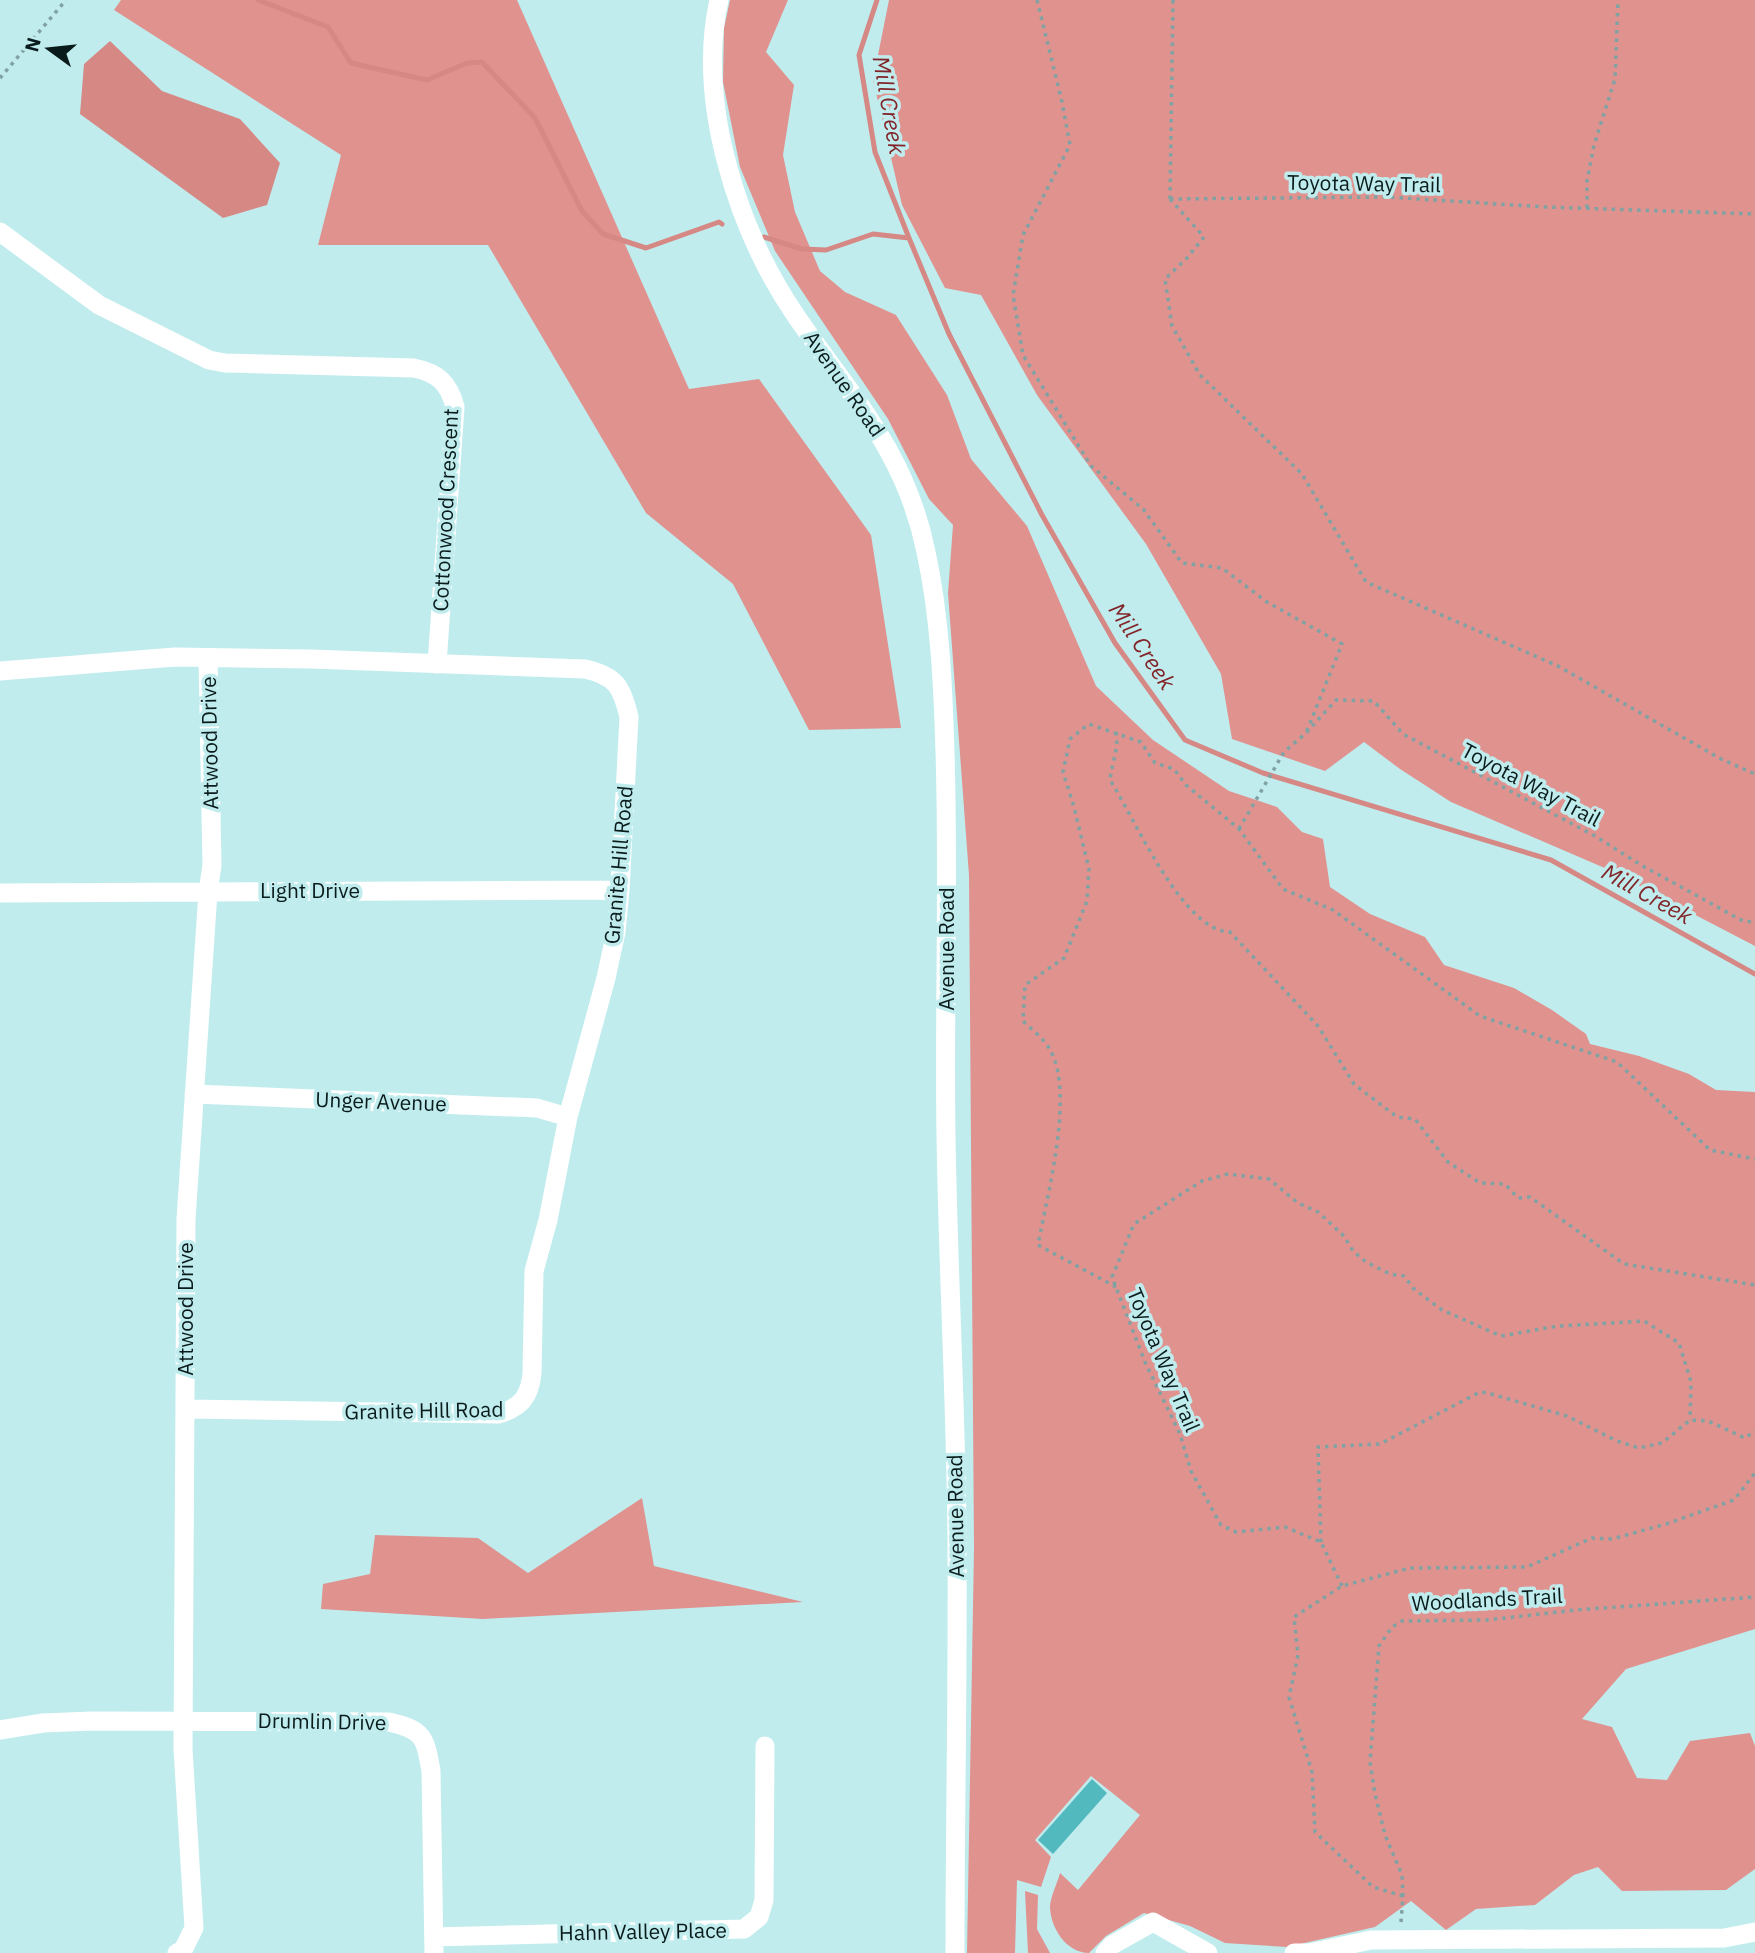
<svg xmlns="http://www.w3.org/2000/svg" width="1755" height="1953" font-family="'IBM Plex Sans',sans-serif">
<rect width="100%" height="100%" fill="#c0ecee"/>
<path fill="#e0928f" d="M121 0H517L689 389 759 379 871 535 901 728 809 730 733 584 646 513 488 245H318L341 155 114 10Z
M730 0H788L766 52 794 85 783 155 795 212 820 271 845 292 896 315 947 395 971 459 1027 526 1096 686 1153 740 1229 791 1277 807 1302 832 1323 839 1330 887 1370 914 1425 937 1444 965 1514 988 1552 1010 1586 1034 1590 1044 1639 1056 1689 1074 1716 1090 1755 1092V1629L1626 1669 1582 1719 1612 1727 1637 1778 1667 1780 1690 1741 1750 1733 1755 1746V1869L1726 1890 1622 1891 1598 1867 1574 1875 1535 1905 1476 1909 1446 1930 1411 1901 1375 1927 1287 1947 1225 1943 1190 1926 1144 1913 1106 1936 1089 1953C1066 1953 1050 1927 1050 1906 1051 1895 1057 1884 1060 1873L1078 1890 1140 1815 1091 1776 1035 1840 1051 1857 1041 1887 1017 1880 1015 1953H967L974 1548 969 875 948 593 953 525 929 499 888 419 775 251 740 167 723 82 724 28Z
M889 0H1755V946L1607 869 1451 802 1400 769 1364 742 1325 771 1232 739 1221 674 1146 544 1037 395 981 295 945 288 902 205 873 80Z
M642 1498 654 1566 803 1602 483 1619 321 1609 323 1584 370 1574 375 1535 478 1538 528 1573Z
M1025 1891 1038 1895 1037 1929 1050 1953H1028Z"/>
<path fill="#d68885" d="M110 41 162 91 240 119 280 163 267 205 223 218 80 114 84 64Z"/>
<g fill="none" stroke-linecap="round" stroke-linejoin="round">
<path stroke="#d68885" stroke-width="5" d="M258 0 328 27 351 63 427 80 467 63 482 62 535 118 582 211 603 234 646 248 719 222 722 224
M877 0 859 55 875 152 909 238 949 334 1042 515 1115 643 1185 740 1263 773 1551 860 1755 974
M764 237 802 249 826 250 873 234 909 238"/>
</g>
<path fill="#52babf" d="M1092 1779 1107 1793 1053 1854 1038 1840Z"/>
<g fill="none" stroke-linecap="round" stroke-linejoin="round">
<path stroke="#80a2a3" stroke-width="3.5" stroke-dasharray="3.5 5" stroke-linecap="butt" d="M1037 0 1062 102 1070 145 1023 235 1013 295 1023 355 1091 466 1143 509 1182 563 1222 568 1267 602 1342 644 1306 733
M0 78 66 0
M1170 199 1204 237 1187 258 1165 279 1172 326 1200 375 1302 474 1366 582 1558 666 1721 759 1755 774
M1170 199 1386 197 1546 207 1755 214
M1170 199 1173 0
M1587 208V181L1594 145 1615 79 1618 0
M1116 732C1119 749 1112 762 1110 780 1134 817 1183 932 1230 932L1318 1026 1354 1084 1397 1117 1415 1119 1448 1162 1480 1183 1505 1184 1518 1198 1530 1197 1624 1264 1755 1285
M1239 829 1284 752 1306 733 1336 700 1374 701 1403 734 1595 836 1641 865 1743 921 1755 922
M1116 1287 1038 1245C1047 1195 1076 1091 1049 1048 1043 1038 1031 1029 1023 1021L1025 985 1064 958 1087 901 1089 869 1074 807 1063 772 1070 739 1089 724 1141 742 1155 763 1174 769 1186 785 1239 829 1283 889 1333 910 1480 1016 1617 1062 1710 1150 1755 1159
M1321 1542 1318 1447 1380 1444 1480 1392 1488 1393 1567 1416 1617 1441 1639 1448 1662 1443 1690 1420 1708 1421 1745 1438 1755 1431
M1342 1586 1321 1542 1285 1527 1236 1532 1221 1525 1191 1471 1180 1434 1145 1362 1112 1277 1134 1224 1202 1181 1228 1174 1269 1179 1298 1203 1318 1212 1344 1236 1353 1251 1366 1262 1390 1274 1404 1276 1414 1289 1442 1310 1501 1336 1558 1326 1644 1321 1679 1343 1691 1382 1690 1420
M1403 1896 1373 1887 1315 1832 1312 1772 1289 1697 1298 1655 1294 1617 1342 1586 1410 1568 1527 1567 1592 1538 1612 1539 1666 1524 1734 1500 1755 1473
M1401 1922 1403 1896 1402 1875 1385 1835 1375 1794 1370 1762 1379 1646 1392 1627 1402 1621 1487 1620 1576 1610 1755 1597"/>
<path stroke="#fff" stroke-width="19" d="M719 0C696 102 738 231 796 316 851 396 906 452 926 552 940 617 943 685 945 752 949 880 944 1008 946 1136 948 1270 956 1405 957 1539 958 1677 955 1815 955 1953
M0 232 99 305 209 360 225 363 414 368C438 373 449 383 455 407L437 664
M0 671 175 657 311 659 585 669C616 676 622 687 629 717L620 890 616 932 606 978 568 1117 548 1220 534 1271 532 1373C530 1396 521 1408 498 1414L186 1409
M0 893 620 890
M194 1094 537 1108 568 1117
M0 1730 43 1723 92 1721 389 1722C424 1730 425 1737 431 1771L434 1953
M434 1937 744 1929 759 1917 764 1900 765 1746
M177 1953 183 1950 194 1928 183 1749 186 1219 208 892 212 865 208 658
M1105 1953 1112 1945 1153 1922 1208 1953
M1294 1953H1309L1371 1940 1724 1938 1755 1932"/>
</g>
<g text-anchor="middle" stroke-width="7" stroke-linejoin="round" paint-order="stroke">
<g font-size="21" fill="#0a1b1b" stroke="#c0ecee">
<text transform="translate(1364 184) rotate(1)" y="7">Toyota Way Trail</text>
<text transform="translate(844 384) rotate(55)" y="7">Avenue Road</text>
<text transform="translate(446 510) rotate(-87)" y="7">Cottonwood Crescent</text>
<text transform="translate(210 743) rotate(-91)" y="7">Attwood Drive</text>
<text transform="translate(1531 785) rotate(28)" y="7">Toyota Way Trail</text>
<text transform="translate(619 865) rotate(-85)" y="7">Granite Hill Road</text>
<text x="310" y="898">Light Drive</text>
<text transform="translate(947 949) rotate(-90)" y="7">Avenue Road</text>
<text transform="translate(381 1102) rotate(2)" y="7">Unger Avenue</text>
<text transform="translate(186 1309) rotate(-90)" y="7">Attwood Drive</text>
<text transform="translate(1163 1360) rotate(67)" y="7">Toyota Way Trail</text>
<text transform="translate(424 1411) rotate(-1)" y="7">Granite Hill Road</text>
<text transform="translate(956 1516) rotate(-91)" y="7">Avenue Road</text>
<text transform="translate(1487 1600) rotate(-3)" y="7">Woodlands Trail</text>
<text transform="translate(322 1722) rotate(1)" y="7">Drumlin Drive</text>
<text transform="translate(643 1932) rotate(-1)" y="7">Hahn Valley Place</text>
</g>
<g font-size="23" font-style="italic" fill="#812529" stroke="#c0ecee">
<text transform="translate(889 105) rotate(80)" y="8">Mill Creek</text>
<text transform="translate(1142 646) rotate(56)" y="8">Mill Creek</text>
<text transform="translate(1647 894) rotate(29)" y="8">Mill Creek</text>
</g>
</g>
<g transform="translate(49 49) rotate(285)" stroke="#c0ecee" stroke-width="5" paint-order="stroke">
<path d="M0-5L12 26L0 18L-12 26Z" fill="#0a1b1b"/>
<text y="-10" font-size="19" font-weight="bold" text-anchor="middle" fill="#0a1b1b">N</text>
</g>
</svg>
